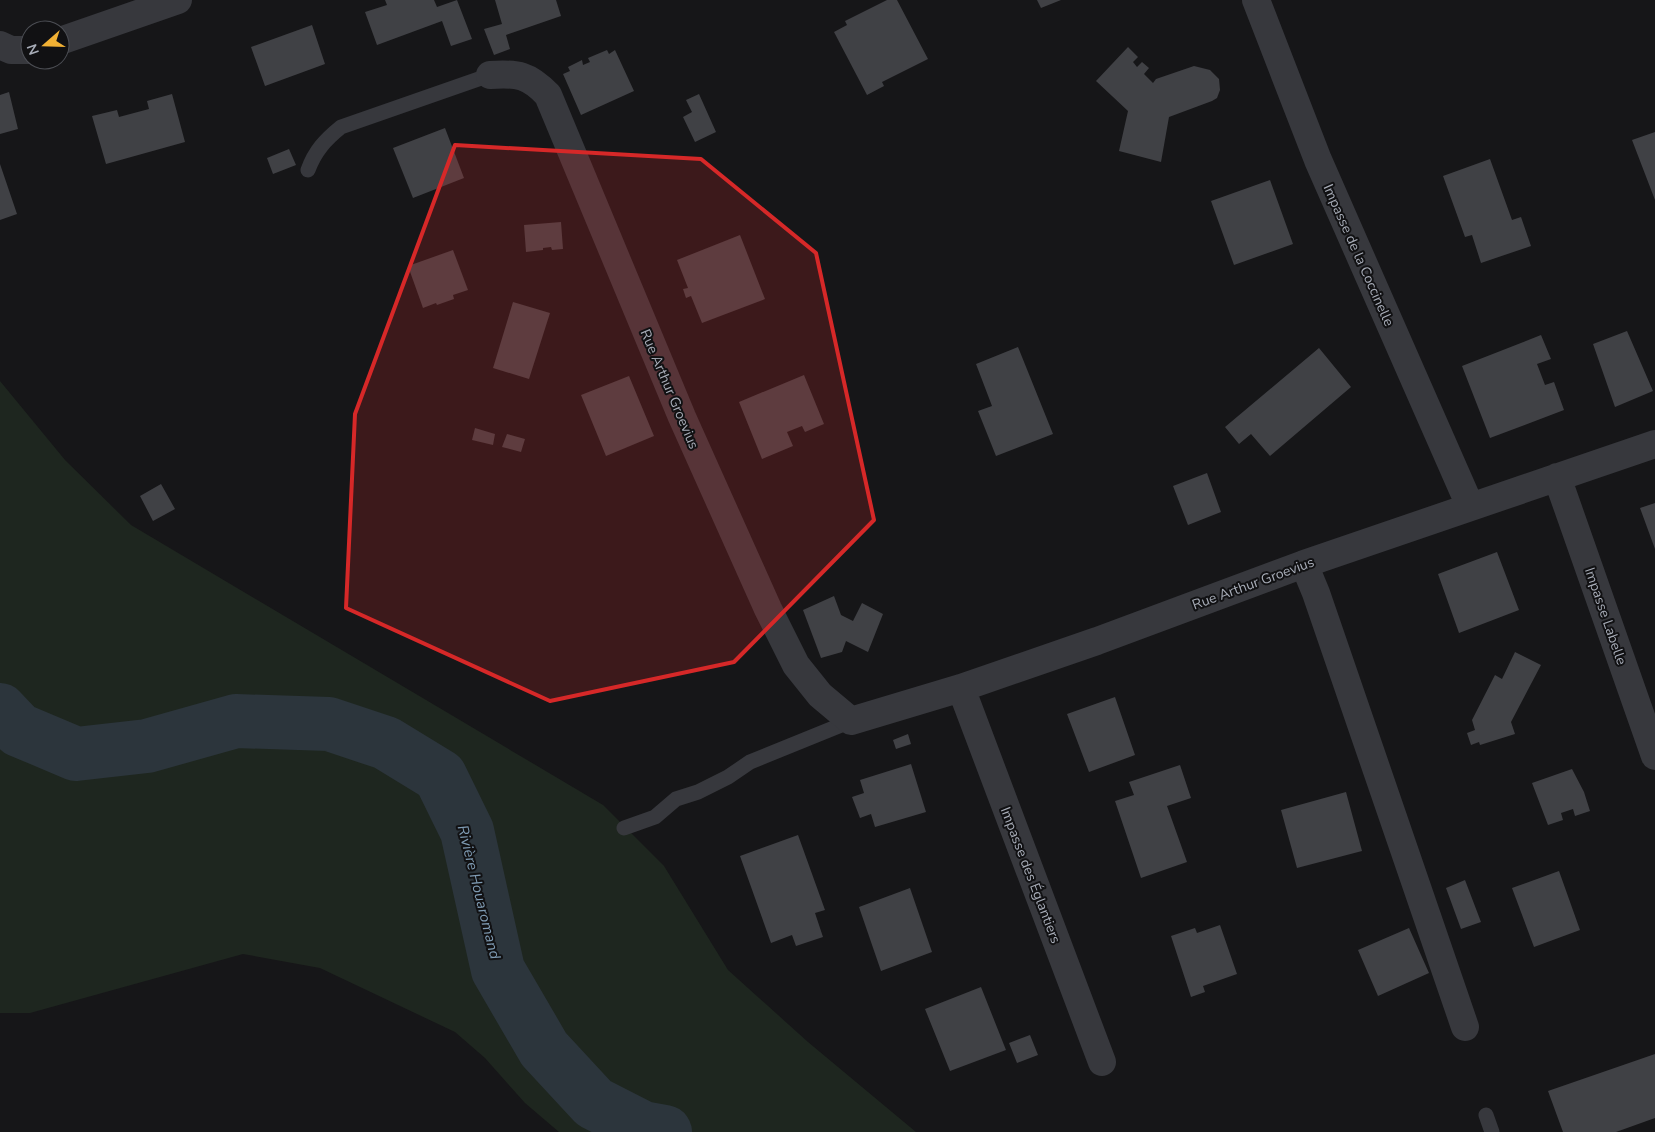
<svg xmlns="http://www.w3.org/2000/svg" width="1655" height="1132" font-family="'Nunito Sans',sans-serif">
<rect width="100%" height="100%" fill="#161618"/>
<path fill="#1e261f" d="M0 381 65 460 131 525 603 805 664 866 728 970 808 1042 916 1132H559L525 1103 485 1058 455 1032 320 968 243 954 30 1013H0Z"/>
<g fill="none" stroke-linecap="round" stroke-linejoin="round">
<path stroke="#2c353c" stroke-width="54" d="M0 710 19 730 76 754 147 746 236 721 329 724 386 743 440 776 467 831 498 970 544 1049 594 1103 643 1128 665 1132"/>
</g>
<path fill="#404145" d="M385 0H434L437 7 457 0 472 39 451 46 442 21 377 45 365 12 387 5Z
M495 0H556L561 16 506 35 510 49 494 55 484 29 502 24Z
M887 0H897L928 59 882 82 884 86 867 95 834 32 847 25 845 21Z
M1037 0H1061L1041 8Z
M312 25 325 64 265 86 251 47Z
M1128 47 1138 57 1133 62 1137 67 1142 62 1149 68 1144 74 1153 83 1156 79 1194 66 1210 70 1219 79 1220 90 1217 98 1212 101 1169 117 1161 162 1119 151 1128 111 1096 81Z
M607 50 609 54 615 50 634 91 581 115 563 74 570 71 568 67 582 60 583 65 590 62 588 58Z
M9 92 18 129 0 134V95Z
M172 94 185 142 106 164 92 116 117 110 119 117 149 109 147 101Z
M699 94 716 132 695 142 683 117 692 112 686 100Z
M445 128 464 178 413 198 393 148Z
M1655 132V200L1632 140Z
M289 149 296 165 273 174 267 158Z
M1490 159 1512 220 1521 217 1531 246 1481 263 1472 235 1465 237 1443 176Z
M0 164 17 214 0 220Z
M1270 180 1293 244 1234 265 1211 201Z
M561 222 563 249 552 250 551 247 543 248V250L526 252 524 225Z
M740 235 765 299 702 323 691 296 686 298 683 289 688 288 677 260Z
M453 250 468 290 453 295 454 299 437 305 436 303 423 308 408 266Z
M513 302 550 313 529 379 493 368Z
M1627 331 1653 391 1615 407 1593 344Z
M1541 335 1551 359 1537 364 1545 385 1554 382 1564 410 1490 438 1462 366Z
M1018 347 1053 434 996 456 978 411 992 406 976 364Z
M1319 348 1351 387 1270 456 1251 434 1239 444 1225 427Z
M804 375 824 424 805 432 802 426 787 432 793 446 762 459 739 402Z
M629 376 654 436 606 456 581 395Z
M475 428 495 434 493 445 472 440Z
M507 434 525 439 521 452 502 447Z
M1207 473 1221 512 1188 525 1173 486Z
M161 484 175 509 153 521 140 496Z
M1655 503V549L1640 508Z
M1497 552 1519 610 1459 633 1438 574Z
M834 596 841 615 853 621 862 603 883 614 868 652 846 641 842 652 821 658 803 610Z
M1515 652 1541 665 1511 722 1515 734 1480 745 1479 742 1471 745 1467 733 1475 730 1472 720 1495 675 1502 679Z
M1115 697 1135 755 1089 772 1067 714Z
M908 734 911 744 896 749 893 740Z
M911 764 926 812 875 827 871 814 860 818 852 797 864 793 860 780Z
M1180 765 1191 798 1167 806 1187 862 1141 878 1115 801 1134 795 1129 782Z
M1572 769 1584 792 1590 811 1575 816 1573 809 1561 813 1563 820 1548 825 1532 783Z
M1346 792 1362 851 1297 868 1281 810Z
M798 835 825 910 815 913 823 937 796 946 792 935 771 943 740 856Z
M1559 871 1580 930 1534 947 1512 888Z
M1465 880 1481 922 1461 929 1446 888Z
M910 888 932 952 881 971 859 907Z
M1220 925 1237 974 1203 986 1205 992 1191 997 1171 936 1195 928 1197 933Z
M1409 928 1429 973 1378 996 1358 950Z
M981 987 1006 1050 950 1071 925 1009Z
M1030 1035 1038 1055 1017 1063 1009 1043Z
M1655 1054V1118L1616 1132H1563L1548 1091Z"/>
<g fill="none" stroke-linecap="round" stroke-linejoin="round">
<path stroke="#37383d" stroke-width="15" d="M308 170C315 151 325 140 341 127L490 75
M624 828 655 817 676 799 698 792 728 777 750 762 851 721
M1486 1115 1492 1132"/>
<path stroke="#37383d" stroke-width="28" d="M1256 0 1318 160 1470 506
M60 41 178 0
M0 45 11 50H30
M490 75C518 73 529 75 548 95L682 417 768 609 796 665 820 695 851 721 961 688 1097 641 1304 564 1655 444
M1557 477 1655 756
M1304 564 1316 593 1465 1027
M961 688 1102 1062"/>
</g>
<path fill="#d62828" fill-opacity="0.2" stroke="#d62828" stroke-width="4" stroke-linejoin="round" d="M455 145 701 159 816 253 874 520 734 662 550 701 346 608 355 414Z"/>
<g text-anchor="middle" stroke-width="4" stroke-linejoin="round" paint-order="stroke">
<g font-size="14" fill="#a8adb8" stroke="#111113">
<text transform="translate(1359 255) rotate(66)" y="5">Impasse de la Coccinelle</text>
<text transform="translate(670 389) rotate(67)" y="5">Rue Arthur Groevius</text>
<text transform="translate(1253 583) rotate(-20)" y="5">Rue Arthur Groevius</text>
<text transform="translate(1606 616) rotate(71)" y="5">Impasse Labelle</text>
<text transform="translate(1031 875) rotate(69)" y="5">Impasse des Églantiers</text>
</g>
<g font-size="15" font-style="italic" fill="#7f9bb3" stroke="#111113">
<text transform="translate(479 892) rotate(76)" y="5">Rivière Houaromand</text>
</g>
</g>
<g transform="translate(45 45) rotate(250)"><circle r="24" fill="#111113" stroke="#4d4f55"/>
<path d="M0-4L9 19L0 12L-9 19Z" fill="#f2b134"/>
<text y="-8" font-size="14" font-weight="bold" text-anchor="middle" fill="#a8adb8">N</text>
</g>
</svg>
